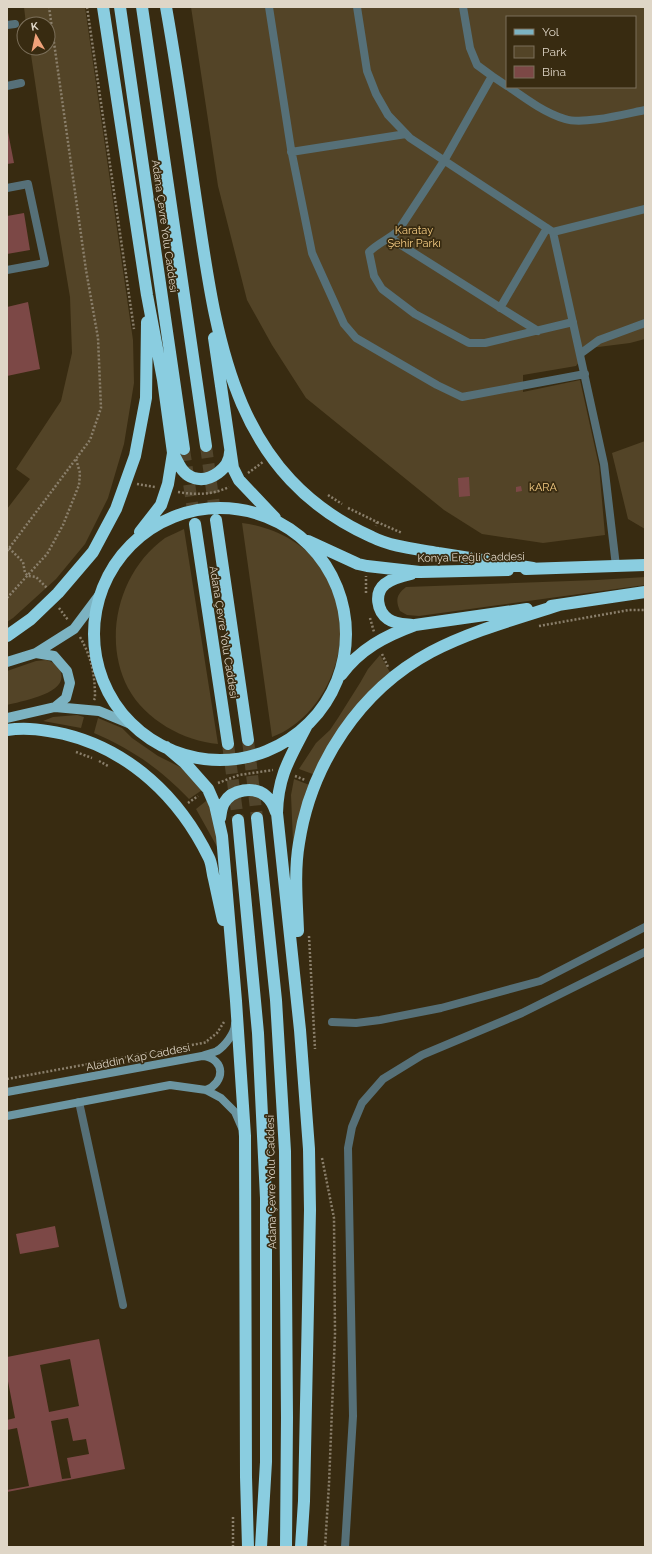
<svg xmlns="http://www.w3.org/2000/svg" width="652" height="1554" font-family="Raleway,sans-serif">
<rect width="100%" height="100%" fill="#382b11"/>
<path fill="#534427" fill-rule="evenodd" d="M24 7H85L133 340 134 383 124 444 108 498 85 544 56 579 13 618 7 622V509L30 479 16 469 61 401 72 353 70 297 42 129 30 48H48V24H26Z
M191 7H645V339L630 343 590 348 576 366 523 375V392L580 380 599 466 605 535 543 543 482 534 444 510 306 398 272 345 247 300 218 186ZM507 17H635V87H507Z
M645 441V529L628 519 612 453Z
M242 523C273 527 303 542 322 568 358 616 340 694 291 727 286 731 279 734 272 737Z
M184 529 218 744C184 741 145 720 128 688 102 638 119 571 165 538 171 535 178 532 184 529Z
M645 577V585L419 616 407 615 400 611C395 600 397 594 406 587L597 580Z
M380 655 391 674 318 776 299 769 316 743 330 730 338 718 360 683 368 669Z
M46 660C53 662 60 665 61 673 67 694 21 701 7 705V671L36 661Z
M77 715 84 717 81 728 43 721 53 717Z
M98 718 122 728 132 738 158 756 192 773 205 788 189 799C159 768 133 750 94 733Z
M294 779 312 786 293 842 291 795Z
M211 797 225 861 196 809Z"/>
<path fill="#7c4846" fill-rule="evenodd" d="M7 127 14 163 7 164Z
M24 213 30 250 7 254V216Z
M28 302 40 369 7 376V307Z
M469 477 470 496 459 497 458 478Z
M549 484 550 489 545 490 544 485Z
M521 486 522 491 516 492V487Z
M55 1226 59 1247 20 1254 16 1234Z
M99 1339 125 1469 7 1492V1490L29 1486 17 1428 7 1430V1420L15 1418 7 1376V1357ZM70 1359 79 1406 49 1412 40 1365ZM68 1418 73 1441 86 1439 89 1454 67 1458 71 1478 62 1479 51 1421Z"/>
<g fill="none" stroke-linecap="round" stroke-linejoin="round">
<path stroke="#51452c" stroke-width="12" stroke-dasharray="12 6" stroke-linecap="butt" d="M206 446 216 520
M184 449 195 524
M248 740 257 818
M228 744 238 820"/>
<path stroke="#8a7f6b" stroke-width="2.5" stroke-dasharray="2 2" stroke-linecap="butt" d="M87 7 134 329
M248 473 263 462
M137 484 155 487
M178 492C196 495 212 495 229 487
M328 495 342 504
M348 508 377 522 376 526
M377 522 402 533
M9 548 23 562 25 573 28 576 36 577 47 588
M7 551 90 440 101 408 98 338 86 270 49 7
M366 593V576
M7 598 47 554 63 525 79 485 80 473 76 459
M59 608 68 620
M370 618 374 632
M539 626 629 610H645
M80 637C92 658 95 675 95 698L94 700
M382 654 388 667
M76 752 92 758
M99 761 108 766
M295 776 305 780
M218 783 239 775 273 770
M188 803 198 796
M309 936 315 1049
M207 1041 217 1033 224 1022
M7 1079 208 1042
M322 1158 334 1218 335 1334 329 1484 325 1547
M233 1547V1516"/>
<path stroke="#567078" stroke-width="8" d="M269 7 291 149 312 253 344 324 356 338 437 385 462 397 585 374
M357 7 367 71 376 94 388 115 410 138 553 232
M463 7 470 48 477 65 492 76
M507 86 492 76 444 161 398 231C389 239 378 243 369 252L374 276 382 289 415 314 469 343H485L573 322
M509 87C526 99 545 113 565 119 583 125 625 114 645 110
M291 152 406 134
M390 238 520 320 538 331
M500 308 547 228
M580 354 599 340 645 323
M616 566 604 464 553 232 645 209
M79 1102 123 1305"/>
<path stroke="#567078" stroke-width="8" d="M7 25 15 24
M7 86 21 83
M7 188 28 184 45 263 7 270
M332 1022 356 1023 380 1020 441 1008 540 981 645 927
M345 1547 353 1416 348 1148 352 1127 362 1103 383 1079 422 1055 522 1013 645 952"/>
<path stroke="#6c96a2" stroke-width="8" d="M203 1056C226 1059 225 1083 206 1090
M7 1092 202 1056C206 1054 213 1053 217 1051 225 1046 235 1033 235 1024
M7 1116 170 1085 206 1090 221 1098 235 1112 242 1128"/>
<path stroke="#7cb3c2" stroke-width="10" d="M36 653 54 656 67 671 70 683 66 698 55 707
M7 662 36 653 74 629 101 593
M7 718 55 707 99 711 133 725"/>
<path stroke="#8acde0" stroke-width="12" d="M103 7 147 295 163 380 173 453 168 484 161 505 140 532
M120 7 184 449
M142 7 206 446
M166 7C178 74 187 140 197 207 217 341 233 475 372 537 392 547 416 549 438 553 470 558 501 563 533 568
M214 338 233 468 239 480 275 518
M173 453C178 462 182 475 194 478 210 483 230 468 230 452
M94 634a126 126 0 1 1 252 0a126 126 0 1 1-252 0Z
M216 520 248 740
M195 524 228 744
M308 541 358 564 367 566 420 572 508 570
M526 569 645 565
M411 574C402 576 393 578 385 584 374 593 377 611 388 619 395 624 404 624 412 625
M551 606 645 592
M7 636 31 619 58 593 93 552 116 509 135 456 146 398 147 322
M341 675C360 649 385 636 415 625L527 609
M7 730C27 727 45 730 64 734 130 750 180 798 209 858 212 864 212 872 214 879 217 893 220 907 223 920
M166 747 185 763 208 789 215 805 222 836 236 1001 245 1136 246 1477 248 1547
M220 818C221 813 221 808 224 803 232 789 254 786 266 796 271 800 274 806 276 812
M257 818 276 1000 285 1151 287 1417 286 1547
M238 820 258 1033 266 1198V1462L261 1547
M298 931C297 902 294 872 299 843 311 764 360 690 431 652 471 631 516 619 559 605
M301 1547 304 1501 310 1210 309 1149 300 1030 277 813C278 775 290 758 307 725"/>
</g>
<g text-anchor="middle" stroke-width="3.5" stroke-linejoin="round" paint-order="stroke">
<g font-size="11" fill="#dfd6c7" stroke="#382b11">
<text transform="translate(165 226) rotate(82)" y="4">Adana Çevre Yolu Caddesi</text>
<text transform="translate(471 557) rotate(-1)" y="4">Konya Ereğli Caddesi</text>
<text transform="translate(224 632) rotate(81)" y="4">Adana Çevre Yolu Caddesi</text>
<text transform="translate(138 1057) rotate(-11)" y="4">Aladdin Kap Caddesi</text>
<text transform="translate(271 1182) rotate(-91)" y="4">Adana Çevre Yolu Caddesi</text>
</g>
<g font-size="11" fill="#f6cd84" stroke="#382b11">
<text x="414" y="234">Karatay<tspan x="414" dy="13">Şehir Parkı</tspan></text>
<text x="543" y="491">kARA</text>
</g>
</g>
<rect width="652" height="1554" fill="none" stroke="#dfd6c7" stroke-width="16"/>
<rect x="506" y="16" width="130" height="72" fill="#382b11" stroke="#7b6f5a"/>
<rect x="514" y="29" width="20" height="6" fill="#7cb3c2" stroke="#7b6f5a"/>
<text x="542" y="36" font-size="12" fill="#dfd6c7">Yol</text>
<rect x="514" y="46" width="20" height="12" fill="#534427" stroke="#7b6f5a"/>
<text x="542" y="56" font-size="12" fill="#dfd6c7">Park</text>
<rect x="514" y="66" width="20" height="12" fill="#7c4846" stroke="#7b6f5a"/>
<text x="542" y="76" font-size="12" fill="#dfd6c7">Bina</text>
<g transform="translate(36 36) rotate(351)"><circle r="19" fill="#382b11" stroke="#7b6f5a"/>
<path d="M0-3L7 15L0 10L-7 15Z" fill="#f0a27a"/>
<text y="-6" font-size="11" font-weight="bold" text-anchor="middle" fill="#dfd6c7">K</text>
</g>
</svg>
